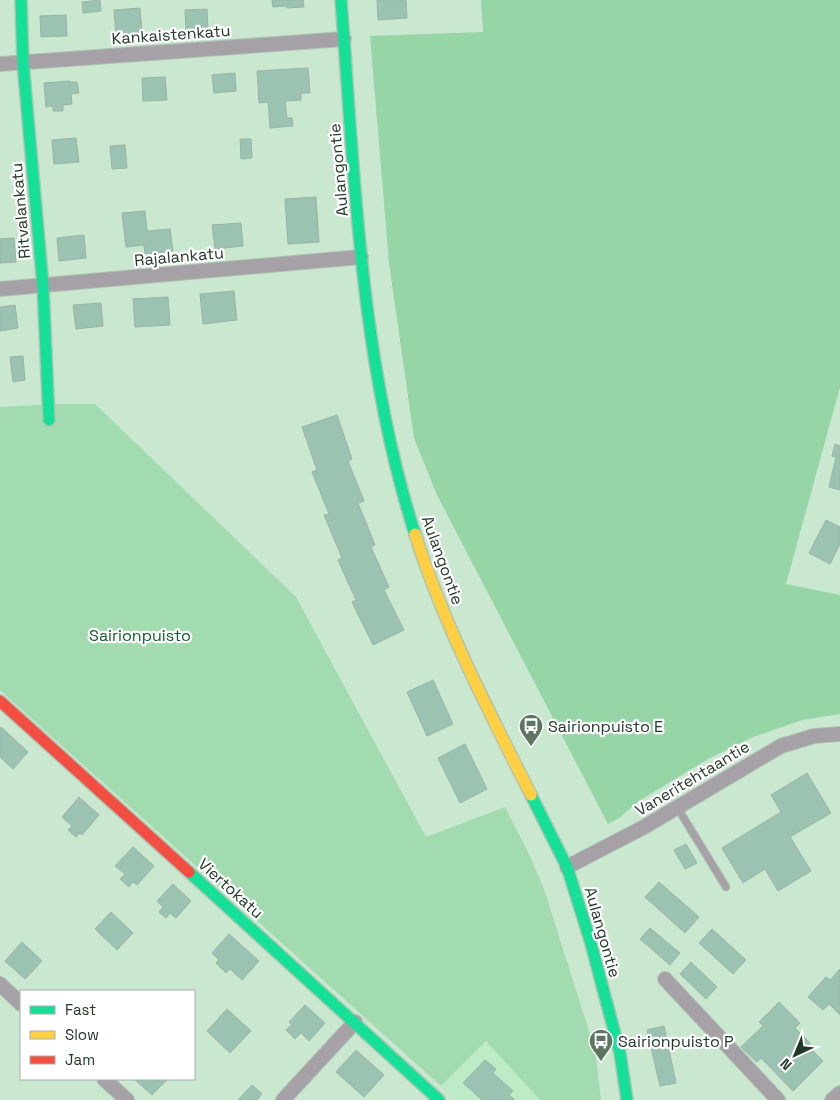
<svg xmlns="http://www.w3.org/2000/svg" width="840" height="1100" font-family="'Space Grotesk',sans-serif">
<rect width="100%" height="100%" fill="#cae7d0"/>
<path fill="#bcebc6" d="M486 1041 540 1100H456L441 1086Z"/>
<path fill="#a3dbb0" d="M60 404H95L296 597 426 837 505 807 530 856 545 892 595 1050 601 1100H540L486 1041 441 1086 0 690V407Z"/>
<path fill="#96d5a6" d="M481 0H840V387L786 584 840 595V714L802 720 753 737 708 759 639 801 619 818 608 824 437 495 414 438 389 263 370 36 483 32Z"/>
<path fill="#9cc3b2" stroke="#99b4a6" d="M100 0 101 11 83 13 82 2Z
M272 0H303L304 7 287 8V6L273 7Z
M377 0H406L407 18 378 20Z
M140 8 142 32 116 35 114 10Z
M207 9 208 29 186 30 185 10Z
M66 15 67 36 41 37 40 16Z
M308 68 310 93H301V100L285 101 287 118H292L293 126 270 128 268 102 259 103 257 71Z
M235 73 236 91 214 93 212 75Z
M165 77 167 100 143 101 142 78Z
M70 81V82H77L79 93 71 94 72 104 63 105V111H53V106L46 107 44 83Z
M76 138 79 162 54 164 52 140Z
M240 139H251L252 158 241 159Z
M125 145 127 168 112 169 110 146Z
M316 197 319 242 288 244 285 199Z
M145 211 147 231 170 229 173 251 145 254 144 245 126 247 122 213Z
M241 223 243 246 215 249 212 225Z
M84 235 86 258 59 261 57 238Z
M14 238 16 262 0 263V239Z
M234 291 237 320 203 324 200 294Z
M168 297 170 325 135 327 133 299Z
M101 303 103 326 76 329 73 305Z
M15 305 18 328 0 331V307Z
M23 356 25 380 13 382 10 357Z
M337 415 352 459 348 461 364 501 358 503 375 545 371 547 389 587 384 590 404 630 373 645 352 602 356 600 338 560 342 558 324 515 329 514 312 472 317 470 302 427Z
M835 444 840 446V490L829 487 836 457 832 456Z
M826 520 840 527V544L830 564 809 553Z
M433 680 453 724 427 736 407 692Z
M1 727 28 752 13 769 0 757V729Z
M465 744 487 789 460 803 438 758Z
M807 773 831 813 790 837 811 871 778 891 765 869 743 883 722 848 781 812 771 795Z
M79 797 99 815 82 835 80 833 76 837 68 830 72 826 62 817Z
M686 844 697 863 685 869 674 850Z
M133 847 154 866 137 885 133 882 129 887 120 879 125 874 115 866Z
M659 882 699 917 685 933 645 897Z
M173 884 191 901 176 918 170 913 166 918 159 912 163 907 157 901Z
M111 912 133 933 117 950 95 929Z
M650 928 680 953 670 965 640 939Z
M712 929 746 960 733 974 699 943Z
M229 934 259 961 242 980 230 969 226 973 216 963 219 960 212 953Z
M22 942 42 961 25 979 5 961Z
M691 962 717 987 706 999 680 974Z
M840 969V1015L829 1004 823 1010 808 997 826 977 830 980Z
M779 1002 800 1023 795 1028 810 1043 808 1046 823 1061 793 1091 761 1058 757 1062 741 1047 763 1026 759 1022Z
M305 1005 325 1023 309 1041 301 1033 295 1039 286 1030 292 1025 289 1022Z
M227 1009 251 1031 230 1053 207 1031Z
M664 1026 676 1083 660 1086 647 1030Z
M356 1050 384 1075 364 1097 336 1072Z
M485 1060 496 1069 493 1073 513 1091 509 1095 515 1100H482L463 1083Z
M134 1079H168L152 1095Z
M252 1085 262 1094 257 1100H238Z"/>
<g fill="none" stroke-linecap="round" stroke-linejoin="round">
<defs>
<path id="lane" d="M677 807 726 887"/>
<path id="street" d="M0 64 344 39
M0 289 361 257
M567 867 644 827 781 746 814 736 840 734
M665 979 778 1100
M0 984 21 1004
M104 1079 127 1100
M283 1100 355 1022
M832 1100 840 1093"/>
<path id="fast" d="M21 0 23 63 43 286 49 420
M341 0C355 179 360 362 415 534
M531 795 567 867 590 940 620 1053 627 1100
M189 872 439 1100"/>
<path id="slow" d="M415 534C444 625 488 710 531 795"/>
<path id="jam" d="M0 701 189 872"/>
</defs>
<use href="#lane" stroke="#aec5b3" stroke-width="9"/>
<use href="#street" stroke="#aec5b3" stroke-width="16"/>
<use href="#fast" stroke="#aec5b3" stroke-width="14"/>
<use href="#slow" stroke="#aec5b3" stroke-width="14"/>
<use href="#jam" stroke="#aec5b3" stroke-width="14"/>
<use href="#lane" stroke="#a6a1a6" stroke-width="7"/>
<use href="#street" stroke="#a6a1a6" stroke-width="14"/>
<use href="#fast" stroke="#16e098" stroke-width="11"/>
<use href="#slow" stroke="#ffcf43" stroke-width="11"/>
<use href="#jam" stroke="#f24e42" stroke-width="11"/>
</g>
<defs>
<symbol id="bus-pin" viewBox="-11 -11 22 30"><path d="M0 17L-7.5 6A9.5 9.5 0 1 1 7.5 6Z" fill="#5d7562" stroke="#fff"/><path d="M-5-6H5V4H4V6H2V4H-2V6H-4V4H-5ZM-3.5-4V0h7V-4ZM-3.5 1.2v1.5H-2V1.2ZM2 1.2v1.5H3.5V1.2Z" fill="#fff"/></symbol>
</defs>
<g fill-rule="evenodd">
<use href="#bus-pin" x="517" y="712" width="28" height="38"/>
<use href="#bus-pin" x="587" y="1027" width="28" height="38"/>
</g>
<g text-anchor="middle" stroke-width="4.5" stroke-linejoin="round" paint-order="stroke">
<g font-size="16" fill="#223827" stroke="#fff">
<text transform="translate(171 34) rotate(-4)" y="6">Kankaistenkatu</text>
<text transform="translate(338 170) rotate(-95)" y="6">Aulangontie</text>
<text transform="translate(20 211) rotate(-95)" y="6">Ritvalankatu</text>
<text transform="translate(179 256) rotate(-5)" y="6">Rajalankatu</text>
<text transform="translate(443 560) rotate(70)" y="6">Aulangontie</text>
<text transform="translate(692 778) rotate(-31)" y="6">Vaneritehtaantie</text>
<text transform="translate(231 888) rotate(42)" y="6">Viertokatu</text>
<text transform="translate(603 932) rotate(74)" y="6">Aulangontie</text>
</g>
<g font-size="16" fill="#13572c" stroke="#fff">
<text x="140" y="641">Sairionpuisto</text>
</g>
<g font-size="16" fill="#223827" stroke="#fff" text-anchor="start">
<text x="548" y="732">Sairionpuisto E</text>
<text x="618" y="1047">Sairionpuisto P</text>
</g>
</g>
<rect x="20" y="990" width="175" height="90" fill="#ffffff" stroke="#a7afa9"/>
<rect x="30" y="1006" width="25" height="8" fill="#16e098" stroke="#a7afa9"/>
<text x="65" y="1015" font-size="15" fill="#223827">Fast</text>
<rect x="30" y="1031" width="25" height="8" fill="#ffcf43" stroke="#a7afa9"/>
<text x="65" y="1040" font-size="15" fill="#223827">Slow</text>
<rect x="30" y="1056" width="25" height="8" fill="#f24e42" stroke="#a7afa9"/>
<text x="65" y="1065" font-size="15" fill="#223827">Jam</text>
<g transform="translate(795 1055) rotate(224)" stroke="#ffffff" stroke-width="4" paint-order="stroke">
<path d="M0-4L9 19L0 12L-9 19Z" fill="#223827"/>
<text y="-8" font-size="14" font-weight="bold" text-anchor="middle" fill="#223827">N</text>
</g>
</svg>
